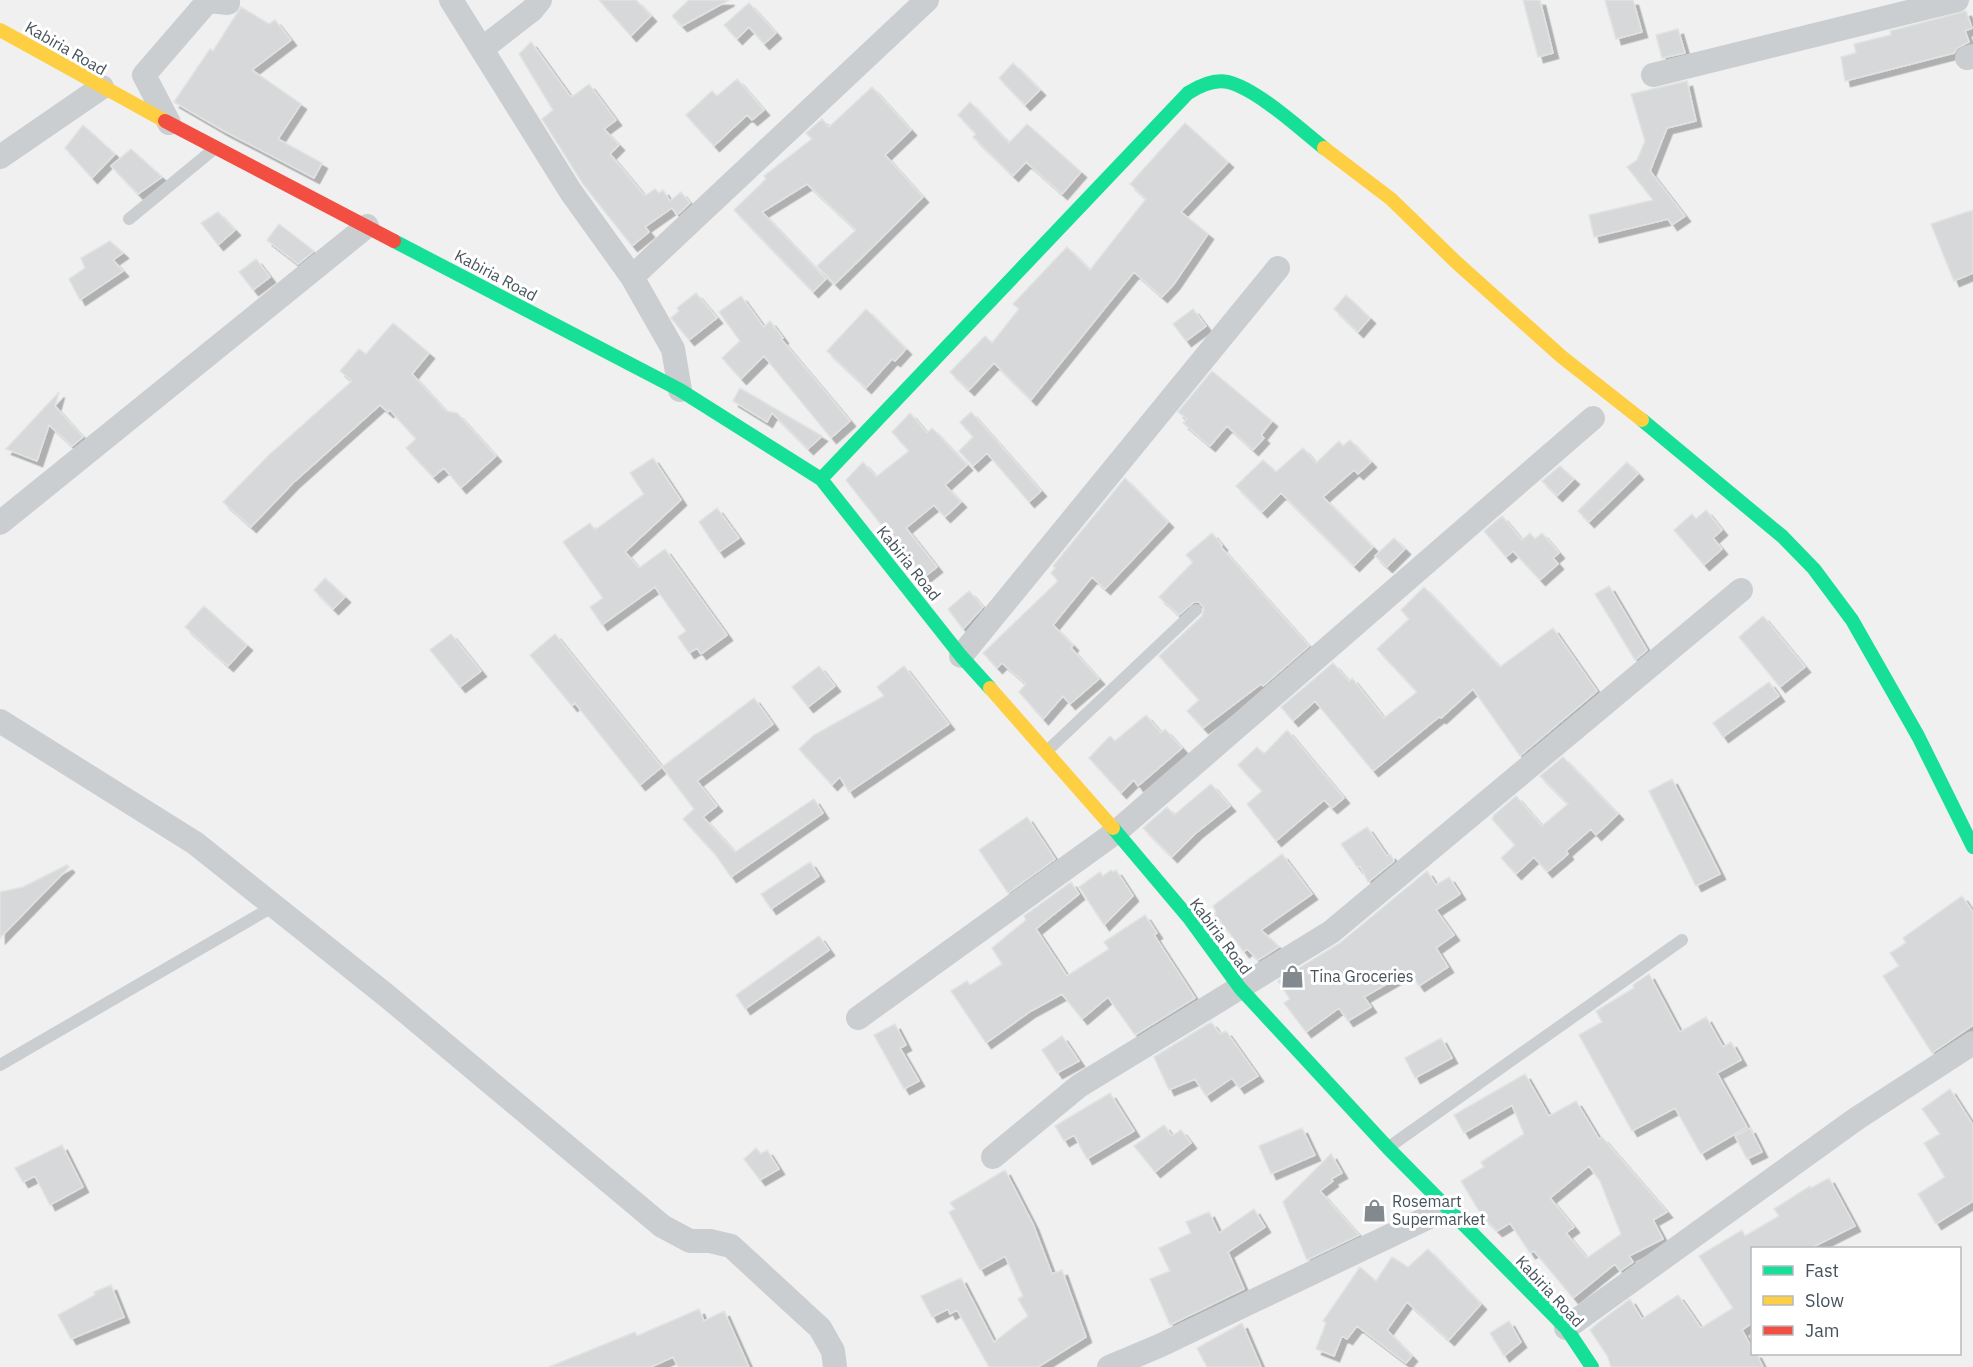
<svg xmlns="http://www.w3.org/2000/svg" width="1973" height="1367" font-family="'IBM Plex Sans',sans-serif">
<defs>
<filter id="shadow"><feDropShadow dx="5.5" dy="5.5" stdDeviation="0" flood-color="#0004"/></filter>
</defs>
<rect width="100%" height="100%" fill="#f0f0f0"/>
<path fill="#d7d8d9" stroke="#e1e2e2" stroke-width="1.5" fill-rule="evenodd" filter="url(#shadow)" d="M599 0H636L651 16 631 36Z
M689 0H729L682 26 672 16Z
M1523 0H1540L1553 53 1538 57Z
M1605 0H1633L1642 32 1616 39Z
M749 3 776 33 764 44 749 27 737 39 724 25Z
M241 7 269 24 275 20 291 40 252 70 301 104 278 139 322 163 314 178 224 131 174 102 210 49 213 51Z
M1966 11 1972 28 1965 31 1969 42 1957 48 1954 53 1845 81 1841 57 1856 53 1854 44 1891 35 1890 31Z
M1678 29 1685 53 1662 58 1656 35Z
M531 42 570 96H573L589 84 616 120 604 129 619 145 610 154 645 196 655 189 659 193 663 190 670 201 681 192 690 203 677 215 672 208 645 227 649 232 632 246 583 184 542 119 553 110 519 54Z
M1013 63 1040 90 1025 105 999 78Z
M737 79 764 110 752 120 747 115 714 146 686 115 712 91 717 96Z
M1687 81 1696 121 1667 128 1650 171 1685 216 1672 225 1668 219 1594 237 1589 215 1653 200 1627 167 1637 160 1645 141 1631 94Z
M872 87 911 130 885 155 923 197 835 284 817 266 856 230 807 184 762 212 826 279 813 292 734 210 766 179 764 176 812 139 806 133 822 119 829 127Z
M970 102 1009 143 1027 124 1081 172 1062 194 1026 162 1013 176 973 137 976 134 958 115Z
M1185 123 1228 162 1181 212 1208 234 1174 284 1162 297 1134 272 1031 400 994 363 969 390 950 372 985 336 992 343 1019 309 1013 304 1067 247 1090 270 1146 199 1130 184Z
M83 125 115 154 92 178 65 148Z
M131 149 162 177 138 194 111 166Z
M1973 210V273L1954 281 1931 224Z
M218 212 235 230 218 245 201 223Z
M279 224 314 251 298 264 267 240Z
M110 241 123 253 113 260 123 271 80 300 69 279 85 268 81 258Z
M256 259 270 277 253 290 239 272Z
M696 293 717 318 689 340 671 318 679 311 677 308Z
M1346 295 1370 318 1358 332 1334 309Z
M741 296 764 327 770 321 783 338 781 339 850 421 831 438 764 356 741 379 722 358 740 341 719 312Z
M866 309 906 349 895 361 892 359 866 388 827 351Z
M1193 309 1206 326 1186 341 1173 324Z
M393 323 429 353 412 374 446 411 457 413 496 456 461 488 444 468 433 477 406 448 416 439 390 410 388 412 380 405 293 483 251 527 223 502 269 455 352 381 340 371 359 349 366 354Z
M1212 371 1272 421 1261 435 1264 438 1253 450 1227 426 1210 446 1183 423 1187 419 1178 412Z
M740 388 774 408 822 436 808 449 772 413 767 422 733 401Z
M59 392 55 406 83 437 72 446 49 425 37 461 6 449Z
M971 412 1041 491 1029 502 987 453 973 466 959 451 973 437 960 422Z
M910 413 927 433 932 428 967 465 945 485 961 502 945 517 934 505 906 528 937 567 923 578 846 480 863 462 876 477 909 451 892 432Z
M1350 440 1371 462 1358 474 1354 470 1323 497 1373 547 1354 566 1281 493 1262 512 1236 486 1263 460 1276 472 1303 448 1316 463 1339 441 1343 446Z
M653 458 681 500 625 552 639 568 665 549 727 635 701 654 697 648 689 653 678 637 686 631 655 587 602 625 590 607 603 598 563 542 590 523 595 530 644 494 630 473Z
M1627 462 1638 474 1589 522 1578 511Z
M1560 466 1574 479 1557 496 1542 481Z
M1125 478 1168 522 1105 589 1092 577 1053 625 1073 645 1071 648 1099 679 1070 704 1063 696 1043 719 1019 692 1026 684 1002 663 997 668 983 653 1058 581 1051 573 1055 568 1053 566Z
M717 508 739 538 719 552 699 522Z
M1706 510 1722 530 1713 538 1722 549 1704 565 1674 530 1692 514 1696 519Z
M1502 516 1522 540 1530 533 1535 539 1542 533 1559 553 1553 558 1558 564 1540 580 1513 551 1506 557 1484 531Z
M1212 533 1222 545 1221 547 1309 646 1263 686 1261 684 1203 728 1187 711 1199 700 1159 656 1202 616 1204 608 1199 602H1194L1179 615 1159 597 1193 562 1186 555Z
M1394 538 1405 549 1387 567 1375 556Z
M325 578 345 597 333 609 314 590Z
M1609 586 1647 650 1635 660 1595 594Z
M1424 587 1500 667 1553 628 1597 691 1520 756 1473 689 1441 718 1439 717 1373 771 1315 701 1293 721 1281 707 1333 663 1349 681 1352 678 1384 718 1417 692 1377 649 1409 619 1401 610Z
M969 591 983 607 963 629 948 609Z
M204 606 247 645 228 666 185 627Z
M1763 616 1805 667 1780 687 1739 637Z
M451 634 481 671 460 687 430 650Z
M555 634 662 767 640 785 575 703 572 706 530 655Z
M819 666 835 686 808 707 792 687Z
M904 666 949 724 849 792 840 777 832 785 799 749 814 735 884 696 877 687Z
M1769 682 1779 696 1723 737 1713 723Z
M754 698 773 724 697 781 717 806 703 817 735 852 814 799 823 813 731 877 715 854 683 819 694 809 662 767Z
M1146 715 1161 733 1165 729 1182 748 1138 786 1134 780 1121 793 1089 758 1110 736 1115 741Z
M1287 730 1344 798 1332 808 1324 800 1276 841 1247 804 1262 791 1238 765 1257 747 1264 754Z
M1563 757 1618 814 1596 835 1591 829 1566 851 1568 854 1547 872 1534 857 1516 874 1501 858 1515 845 1492 819 1494 815 1516 796 1542 826 1568 804 1540 776Z
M1672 779 1720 874 1696 886 1649 791Z
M1211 784 1230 806 1196 833 1172 857 1143 828 1167 807 1174 815Z
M1027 817 1055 859 1008 893 979 850Z
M1367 827 1387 856 1390 854 1394 861 1368 882 1360 866 1358 868 1341 844Z
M1282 854 1312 894 1261 930 1279 947 1258 960 1247 949 1244 952 1214 913 1216 912 1213 906Z
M810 862 819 876 771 909 761 894Z
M67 865 69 867 0 938V892L23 887Z
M1111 870 1113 872 1116 870 1133 896 1104 925 1079 887 1100 872 1103 876Z
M1427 871 1436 885 1449 877 1460 894 1436 910 1454 935 1436 948 1448 967 1419 986 1409 971 1364 997 1371 1007 1348 1021 1339 1008 1306 1032 1284 1003 1290 999 1278 981 1340 943Z
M1071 882 1079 894 1036 929 1067 976 1109 949 1104 942 1145 915 1157 933 1154 935 1195 998 1135 1035 1108 997 1082 1019 1062 994 1031 1011 986 1043 951 991 967 981 970 985 1002 964 992 948 1026 920 1024 916Z
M1962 896 1973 912V1025L1932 1053 1883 976 1899 966 1890 953 1906 943 1903 938Z
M819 936 829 950 745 1009 736 995Z
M1649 974 1680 1032 1706 1017 1723 1047 1731 1042 1741 1060 1717 1073 1747 1127 1701 1154 1675 1108 1632 1131 1579 1035 1602 1022 1596 1011 1634 988 1633 985Z
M1211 1022 1220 1034 1226 1031 1258 1076 1239 1088 1232 1078 1206 1096 1195 1079 1169 1090 1154 1057Z
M895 1024 906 1045 900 1048 919 1081 904 1089 874 1035Z
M1062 1036 1079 1061 1057 1073 1042 1050Z
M1441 1038 1452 1058 1415 1078 1405 1058Z
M1525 1074 1549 1116 1576 1101 1599 1139 1602 1137 1667 1212 1653 1220 1663 1239 1629 1256 1633 1262 1620 1271 1615 1264 1573 1298 1534 1251 1530 1253 1510 1223 1497 1231 1482 1216 1461 1181 1484 1167 1481 1162 1524 1134 1512 1105 1464 1133 1454 1115ZM1589 1166 1600 1181 1621 1234 1587 1258 1566 1233 1574 1227 1550 1198Z
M1950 1089 1973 1125V1201L1936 1224 1918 1194 1945 1177 1924 1143 1940 1134 1922 1109Z
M1110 1093 1134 1131 1087 1159 1074 1135 1064 1141 1055 1126Z
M1164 1125 1172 1136 1181 1130 1191 1143 1155 1172 1134 1146Z
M1302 1128 1315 1155 1271 1174 1259 1146Z
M1750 1128 1762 1152 1747 1159 1735 1136Z
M62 1145 83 1187 50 1205 35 1176 23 1182 15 1168Z
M756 1148 761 1154 767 1150 779 1169 760 1180 744 1159Z
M1331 1154 1342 1173 1331 1179 1333 1181 1320 1191 1359 1235 1307 1260 1283 1202Z
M1005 1170 1033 1224 1052 1274 1062 1270 1086 1337 1038 1367H989L957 1310 950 1314 948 1309 932 1317 921 1296 961 1278 994 1342 1028 1316 1018 1299 1023 1296 1005 1256 980 1270 949 1212 955 1209 950 1203Z
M1829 1178 1855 1226 1811 1248H1752V1323L1742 1330 1752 1348V1353H1756L1763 1367H1611L1608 1357 1590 1330 1598 1323 1630 1299 1642 1319 1678 1295 1701 1328 1733 1308 1699 1256 1742 1230 1745 1236 1779 1216 1774 1209 1810 1186 1811 1188Z
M1254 1209 1265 1227 1228 1252 1244 1289 1170 1325 1150 1279 1170 1271 1159 1248 1191 1233 1186 1222 1209 1212 1219 1233Z
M1428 1249 1481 1304 1449 1340 1407 1302 1387 1330 1412 1356 1406 1363 1357 1326 1347 1339 1342 1336 1334 1356 1316 1349 1326 1323 1323 1321 1360 1267 1376 1281 1392 1257 1408 1267Z
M111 1285 124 1317 71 1339 58 1315 95 1295 94 1292Z
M699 1309 704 1321 724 1311 749 1367H678L673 1357 651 1367H549L635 1332 637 1336Z
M1509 1321 1521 1342 1504 1356 1490 1333Z
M1242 1323 1261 1367H1207L1197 1348Z"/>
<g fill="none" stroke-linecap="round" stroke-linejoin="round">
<path stroke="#cbced1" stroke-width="12" d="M129 219 214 149
M1048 750 1196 610
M0 1065 274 906
M1389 1147 1682 940"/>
<path stroke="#cbced1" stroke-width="24" d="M451 0 571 192 632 277
M483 48 532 10 540 0
M1967 58 1973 56
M1653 75 1957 0
M169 123 144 75 208 1 228 3V0
M0 157 102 87
M680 390 673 349 632 277 927 0
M0 523 367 226
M961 656 1278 268
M0 721 195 843 387 996 662 1226 690 1241H710L731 1246 820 1328 833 1351 835 1367
M858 1018 1116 832 1593 418
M993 1157 1079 1086 1331 932 1741 590
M1566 1328 1856 1119 1973 1043
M1109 1367 1159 1346 1446 1209"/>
<path stroke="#16e098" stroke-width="14" d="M394 241 680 390 821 479 961 656 990 688
M1642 420 1783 537 1814 569 1852 620 1918 736 1973 847
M821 479 1188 93C1199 86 1214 79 1228 82 1257 89 1300 129 1324 148
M1113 828 1189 918 1240 988 1388 1148 1566 1328 1592 1367"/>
<path stroke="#ffcf43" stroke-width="14" d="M0 30 165 121
M1324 148 1391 199 1457 263 1562 357 1642 420
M990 688 1113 828"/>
<path stroke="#f24e42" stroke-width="14" d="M165 121 394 241"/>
</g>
<defs>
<symbol id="shop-bare" viewBox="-9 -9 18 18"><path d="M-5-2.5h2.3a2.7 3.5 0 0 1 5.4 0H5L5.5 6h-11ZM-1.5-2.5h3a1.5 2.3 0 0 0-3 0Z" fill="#828a90" stroke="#fff" stroke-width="2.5" paint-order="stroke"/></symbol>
</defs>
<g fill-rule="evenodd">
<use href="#shop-bare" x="1276" y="960" width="33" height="33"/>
<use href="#shop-bare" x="1358" y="1194" width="33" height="33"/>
</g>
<g text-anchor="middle" stroke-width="6" stroke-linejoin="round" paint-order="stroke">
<g font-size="16" fill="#46535c" stroke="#fff">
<text transform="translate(66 48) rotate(30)" y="6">Kabiria Road</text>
<text transform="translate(496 275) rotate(28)" y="6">Kabiria Road</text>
<text transform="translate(909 563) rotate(51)" y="6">Kabiria Road</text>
<text transform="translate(1221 936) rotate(53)" y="6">Kabiria Road</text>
<text transform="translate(1550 1291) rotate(47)" y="6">Kabiria Road</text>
</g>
<g font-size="16" fill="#46535c" stroke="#fff" text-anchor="start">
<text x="1310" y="982">Tina Groceries</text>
<text x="1392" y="1207">Rosemart<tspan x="1392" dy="18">Supermarket</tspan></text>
</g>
</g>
<rect x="1751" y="1247" width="210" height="108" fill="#ffffff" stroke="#b5babe" stroke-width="1.5"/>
<rect x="1763" y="1266" width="30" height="9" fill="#16e098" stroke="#b5babe" stroke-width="1.5"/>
<text x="1805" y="1277" font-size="18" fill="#46535c">Fast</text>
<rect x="1763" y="1296" width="30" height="9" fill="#ffcf43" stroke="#b5babe" stroke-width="1.5"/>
<text x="1805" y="1307" font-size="18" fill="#46535c">Slow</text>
<rect x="1763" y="1326" width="30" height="9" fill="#f24e42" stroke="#b5babe" stroke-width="1.5"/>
<text x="1805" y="1337" font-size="18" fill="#46535c">Jam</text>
</svg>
